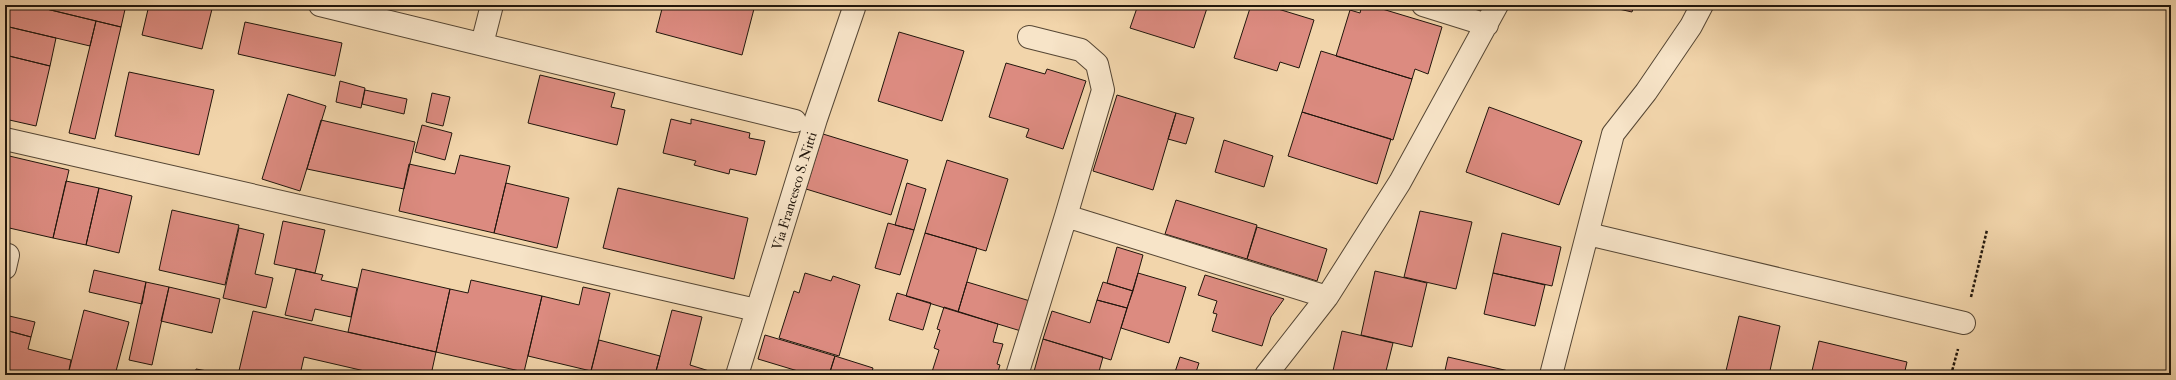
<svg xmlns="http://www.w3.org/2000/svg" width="2176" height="380" font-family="'IM FELL Double Pica',serif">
<rect width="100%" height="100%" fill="#f2d5ab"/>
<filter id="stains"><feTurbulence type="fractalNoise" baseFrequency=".005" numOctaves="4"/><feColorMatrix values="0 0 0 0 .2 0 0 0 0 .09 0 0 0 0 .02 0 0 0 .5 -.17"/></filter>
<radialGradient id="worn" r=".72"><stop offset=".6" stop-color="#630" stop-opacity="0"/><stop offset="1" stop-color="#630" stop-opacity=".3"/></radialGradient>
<path fill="#dc8b80" stroke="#21160c" d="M5 5H30L96 21 90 46 5 26Z
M30 5H126L121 27Z
M149 5H194L212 9 202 49 142 35Z
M663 5H755L742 55 656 32Z
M1138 5H1208L1194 48 1130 28Z
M1251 5H1265L1314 20 1299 68 1280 62 1277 71 1234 58Z
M1362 5H1369L1442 27 1428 74 1415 69 1412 79 1336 56 1350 10 1360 13Z
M1601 5H1634L1632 12Z
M96 21 121 27 95 139 69 133Z
M245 22 342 43 335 76 238 54Z
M5 26 56 38 50 66 5 55Z
M899 32 964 51 942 121 878 101Z
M1321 51 1412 79 1393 140 1302 112Z
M5 55 50 66 36 126 5 119Z
M1006 63 1045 74 1047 69 1086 81 1063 149 1026 137 1029 129 989 117Z
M129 72 214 90 199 155 115 136Z
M540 75 615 93 611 107 625 110 617 145 528 123Z
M340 81 365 88 361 108 336 102Z
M365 90 407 99 404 114 362 104Z
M432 93 450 97 443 126 426 122Z
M288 94 326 106 300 191 262 179Z
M1117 95 1176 113 1153 190 1093 171Z
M1489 107 1582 141 1559 205 1466 172Z
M1302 112 1391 139 1377 184 1288 156Z
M1176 113 1194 118 1186 144 1168 139Z
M671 119 691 124V119L750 133 749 138 765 141 756 175 730 169 729 174 694 165 696 161 663 153Z
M321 120 415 142 404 189 307 169Z
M422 125 452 133 445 160 415 152Z
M823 134 908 160 891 215 806 189Z
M1224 140 1273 156 1264 187 1215 172Z
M5 155 69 170 53 238 5 227Z
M460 155 510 166 494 233 399 211 409 164 455 174Z
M947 160 1008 179 986 251 925 233Z
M66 181 99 188 86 245 53 238Z
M506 183 569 198 557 248 494 233Z
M907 183 926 189 914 230 895 225Z
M99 188 132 196 119 253 86 245Z
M618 188 748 218 734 279 603 248Z
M1176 200 1257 225 1247 259 1165 234Z
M172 210 239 225 225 285 159 270Z
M1420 211 1472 222 1456 289 1404 277Z
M283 221 325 230 315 273 274 264Z
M888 223 914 230 900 275 875 268Z
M1257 227 1327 249 1317 281 1247 259Z
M239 228 264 234 255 274 273 278 266 308 223 298Z
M925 233 977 248 958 312 906 296Z
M1502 233 1561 247 1552 286 1493 273Z
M1117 247 1143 255 1133 291 1107 283Z
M296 269 323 275 321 280 357 288 351 317 315 309 312 321 285 315Z
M362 269 450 289 436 352 348 332Z
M94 270 146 282 142 304 89 292Z
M1375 271 1427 283 1412 347 1361 335Z
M805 273 831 281 833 276 860 285 839 356 779 338 794 291 799 293Z
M1138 273 1186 287 1169 343 1121 328Z
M1493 273 1545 285 1535 326 1484 314Z
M1205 275 1284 299 1271 317 1262 346 1212 331 1217 314 1213 313 1217 301 1198 295Z
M471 280 542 296 524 372 436 352 450 289 468 293Z
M146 282 169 287 152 365 129 360Z
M967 282 1030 301 1021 331 958 312Z
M1103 282 1133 291 1127 308 1097 300Z
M169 287 220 299 212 333 161 321Z
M583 287 610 293 591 371 528 356 542 296 579 305Z
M897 293 931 303 923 330 889 320Z
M1097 300 1127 308 1111 360 1043 339 1052 311 1090 323Z
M944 307 998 324 993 342 1003 344 997 364 1000 365 997 375H931L939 350 934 348 940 330 937 329Z
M84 310 129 322 115 375H68Z
M672 310 702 317 690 365 722 375H655Z
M253 311 436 352 431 375H382L304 357 300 375H238Z
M5 315 35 322 31 337 5 330Z
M1739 316 1780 326 1769 375H1725Z
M5 330 31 337 28 349 71 360 68 375H5Z
M1342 331 1393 343 1385 375H1332Z
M765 335 835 356 829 375H811L758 359Z
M1043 339 1103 357 1098 375H1033Z
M599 340 660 356 655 375H608L591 371Z
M1819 341 1907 362 1904 375H1811Z
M835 356 873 368 871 375H829Z
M1180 357 1199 363 1195 375H1174Z
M1448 357 1513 372 1512 375H1444Z
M196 369 230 375H195Z"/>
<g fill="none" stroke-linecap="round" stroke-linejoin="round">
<defs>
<path id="minor" d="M320 5 795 121
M1423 5 1487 25
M482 44 492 5
M5 139 756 310
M1066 216 1327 297
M1588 234 1964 323
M5 268 8 255
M737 375 816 119 854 8
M1017 375 1066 216 1103 90 1097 64 1081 50 1029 37
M1266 375 1327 297 1400 182 1497 5
M1551 375 1613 134 1646 92 1691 26 1702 5"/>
</defs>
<use href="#minor" stroke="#554634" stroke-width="24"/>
<path stroke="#21160c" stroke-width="2.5" stroke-dasharray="3 2" stroke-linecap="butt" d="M1971 297 1987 230
M1951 375 1958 349"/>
<use href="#minor" stroke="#f7e4c8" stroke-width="22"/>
</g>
<g text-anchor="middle" stroke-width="4" stroke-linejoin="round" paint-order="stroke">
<g font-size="14" fill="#21160c" stroke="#f7e4c8">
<text transform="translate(794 191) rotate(-73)" y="5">Via Francesco S. Nitti</text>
</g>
</g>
<rect width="2176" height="380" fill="none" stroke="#f2d5ab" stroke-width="20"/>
<rect x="6" y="6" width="2164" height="368" fill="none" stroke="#21160c" stroke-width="2"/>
<rect x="10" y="10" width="2156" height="360" fill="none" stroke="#21160c"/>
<rect width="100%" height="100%" filter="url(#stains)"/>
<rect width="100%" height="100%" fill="url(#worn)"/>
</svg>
